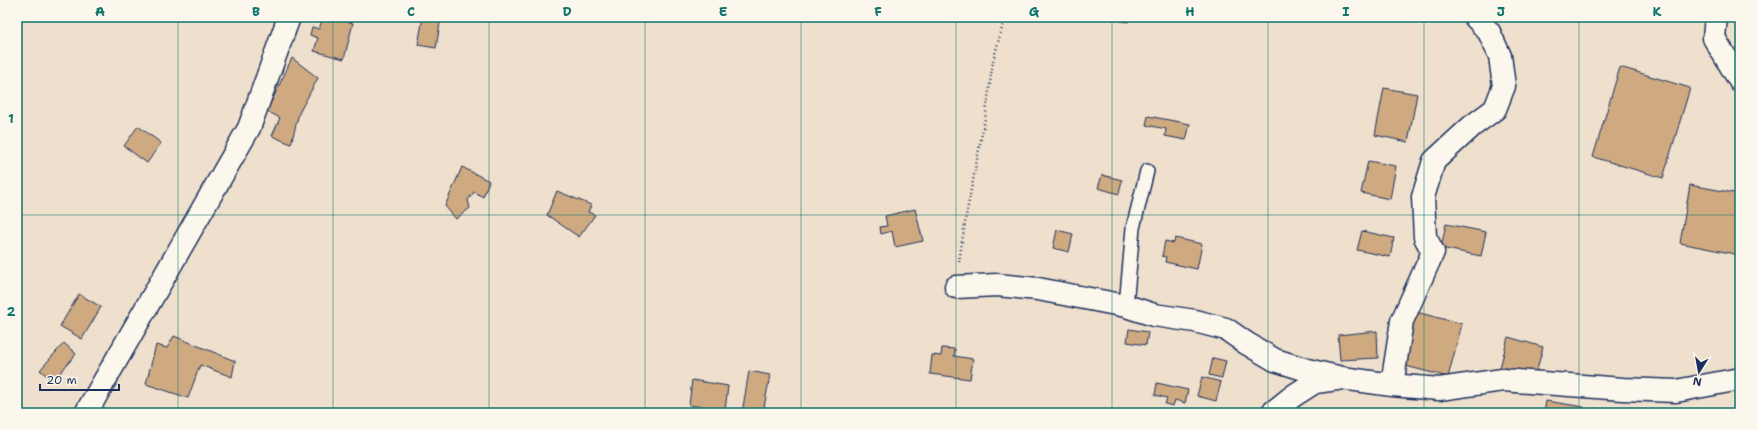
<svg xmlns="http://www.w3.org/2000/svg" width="1757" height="430" font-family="'Shantell Sans',sans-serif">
<rect width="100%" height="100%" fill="#eee0cc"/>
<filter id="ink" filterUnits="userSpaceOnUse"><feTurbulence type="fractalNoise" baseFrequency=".025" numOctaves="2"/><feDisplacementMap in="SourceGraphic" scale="8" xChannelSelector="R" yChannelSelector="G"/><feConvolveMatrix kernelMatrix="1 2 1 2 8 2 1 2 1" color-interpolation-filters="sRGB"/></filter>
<g filter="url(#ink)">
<path fill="#cfaa81" stroke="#1b2f5e" d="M323 17H331L353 23 344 59 314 51 318 38 310 35 312 27 319 29Z
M423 17H441L436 48 418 45Z
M1110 17H1129L1128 22 1110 19Z
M292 58 318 78 299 113 291 144 272 136 280 118 267 111Z
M1620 67 1690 88 1663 178 1593 157Z
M1384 88 1417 94 1408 142 1375 135Z
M1148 116 1190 124 1186 140 1165 136 1166 129 1146 125Z
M138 126 161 143 147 163 124 146Z
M1368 161 1396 166 1390 199 1361 193Z
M462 167 489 181 483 197 474 192 468 200 470 208 456 219 445 206Z
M1102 175 1122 180 1119 194 1098 188Z
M1690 185 1740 194V255L1680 243Z
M557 191 591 205 588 212 595 215 579 237 547 215Z
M915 209 923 241 895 247 892 231 881 234 880 227 887 226 885 216Z
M1446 224 1486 232 1481 256 1441 248Z
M1057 230 1073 234 1069 252 1053 248Z
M1362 231 1394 238 1390 257 1357 250Z
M1175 238 1202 244 1197 269 1165 262 1166 257 1162 256 1165 241 1174 243Z
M79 294 101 307 82 339 60 326Z
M1416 312 1462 324 1448 377 1402 365Z
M1129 329 1148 332 1146 345 1127 342Z
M1377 331 1378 358 1340 360 1338 335Z
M174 336 235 361 232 377 200 365 188 398 146 384 156 345 167 348Z
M1508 337 1543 347 1535 377 1500 368Z
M64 343 76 354 53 381 40 370Z
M942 348 955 349 954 356 973 359 970 379 930 374 932 355 941 356Z
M1213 358 1226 361 1222 378 1209 375Z
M749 371 770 375 763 413H742Z
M1202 377 1221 382 1216 401 1197 396Z
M692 380 728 386 725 410 689 405Z
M1157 383 1188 390 1185 403 1175 400 1173 406 1165 404 1167 398 1155 395Z
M1546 401 1584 407 1583 413H1544Z
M1410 407 1448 413H1409Z"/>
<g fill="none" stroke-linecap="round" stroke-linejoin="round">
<defs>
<path id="service" d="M1126 306 1133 228 1147 171"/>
<path id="minor" d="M1716 17 1714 38 1740 81
M956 287 997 285 1038 289 1126 306 1154 315 1195 321 1226 329 1246 343 1275 360 1307 370 1342 378 1392 385 1439 389 1503 380 1623 389 1676 391 1740 379
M1392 385 1402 321 1433 252 1425 237 1423 197 1434 161 1472 126 1495 109 1504 86 1500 56 1489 32 1475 17
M86 413 249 128 289 17
M1272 413 1293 396 1315 382 1337 379"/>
</defs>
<use href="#service" stroke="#1b2f5e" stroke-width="16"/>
<use href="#minor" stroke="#1b2f5e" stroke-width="25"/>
<path stroke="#1b2f5e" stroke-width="2.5" stroke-dasharray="1 3" stroke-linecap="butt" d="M959 262 966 216 986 113 993 61 1005 17"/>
<use href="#service" stroke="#fbf7ec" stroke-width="13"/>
<use href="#minor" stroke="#fbf7ec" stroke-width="22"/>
</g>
</g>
<path fill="none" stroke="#0f766e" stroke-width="1" stroke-opacity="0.55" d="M178 17V413M333 17V413M489 17V413M645 17V413M801 17V413M956 17V413M1112 17V413M1268 17V413M1424 17V413M1579 17V413M17 215H1740"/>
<rect width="1757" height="430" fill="none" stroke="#fbf7ec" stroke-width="44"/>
<g transform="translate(1699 372) rotate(191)" stroke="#fbf7ec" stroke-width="3" paint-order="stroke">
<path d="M0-3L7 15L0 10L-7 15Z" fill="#1b2f5e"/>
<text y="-6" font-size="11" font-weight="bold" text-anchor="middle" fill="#1b2f5e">N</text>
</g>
<path d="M40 384v6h79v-6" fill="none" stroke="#1b2f5e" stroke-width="2"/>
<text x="46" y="384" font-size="12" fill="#1b2f5e" stroke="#fbf7ec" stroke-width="3" paint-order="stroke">20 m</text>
<rect x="22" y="22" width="1713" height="386" fill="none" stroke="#0f766e" stroke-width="1.5"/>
<g font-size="13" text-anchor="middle" font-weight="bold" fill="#0f766e">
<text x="100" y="16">A</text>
<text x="256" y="16">B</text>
<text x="411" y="16">C</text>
<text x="567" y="16">D</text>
<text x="723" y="16">E</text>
<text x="878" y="16">F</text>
<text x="1034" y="16">G</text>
<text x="1190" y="16">H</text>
<text x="1346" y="16">I</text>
<text x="1501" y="16">J</text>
<text x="1657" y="16">K</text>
<text x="11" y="123">1</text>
<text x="11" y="316">2</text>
</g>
</svg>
